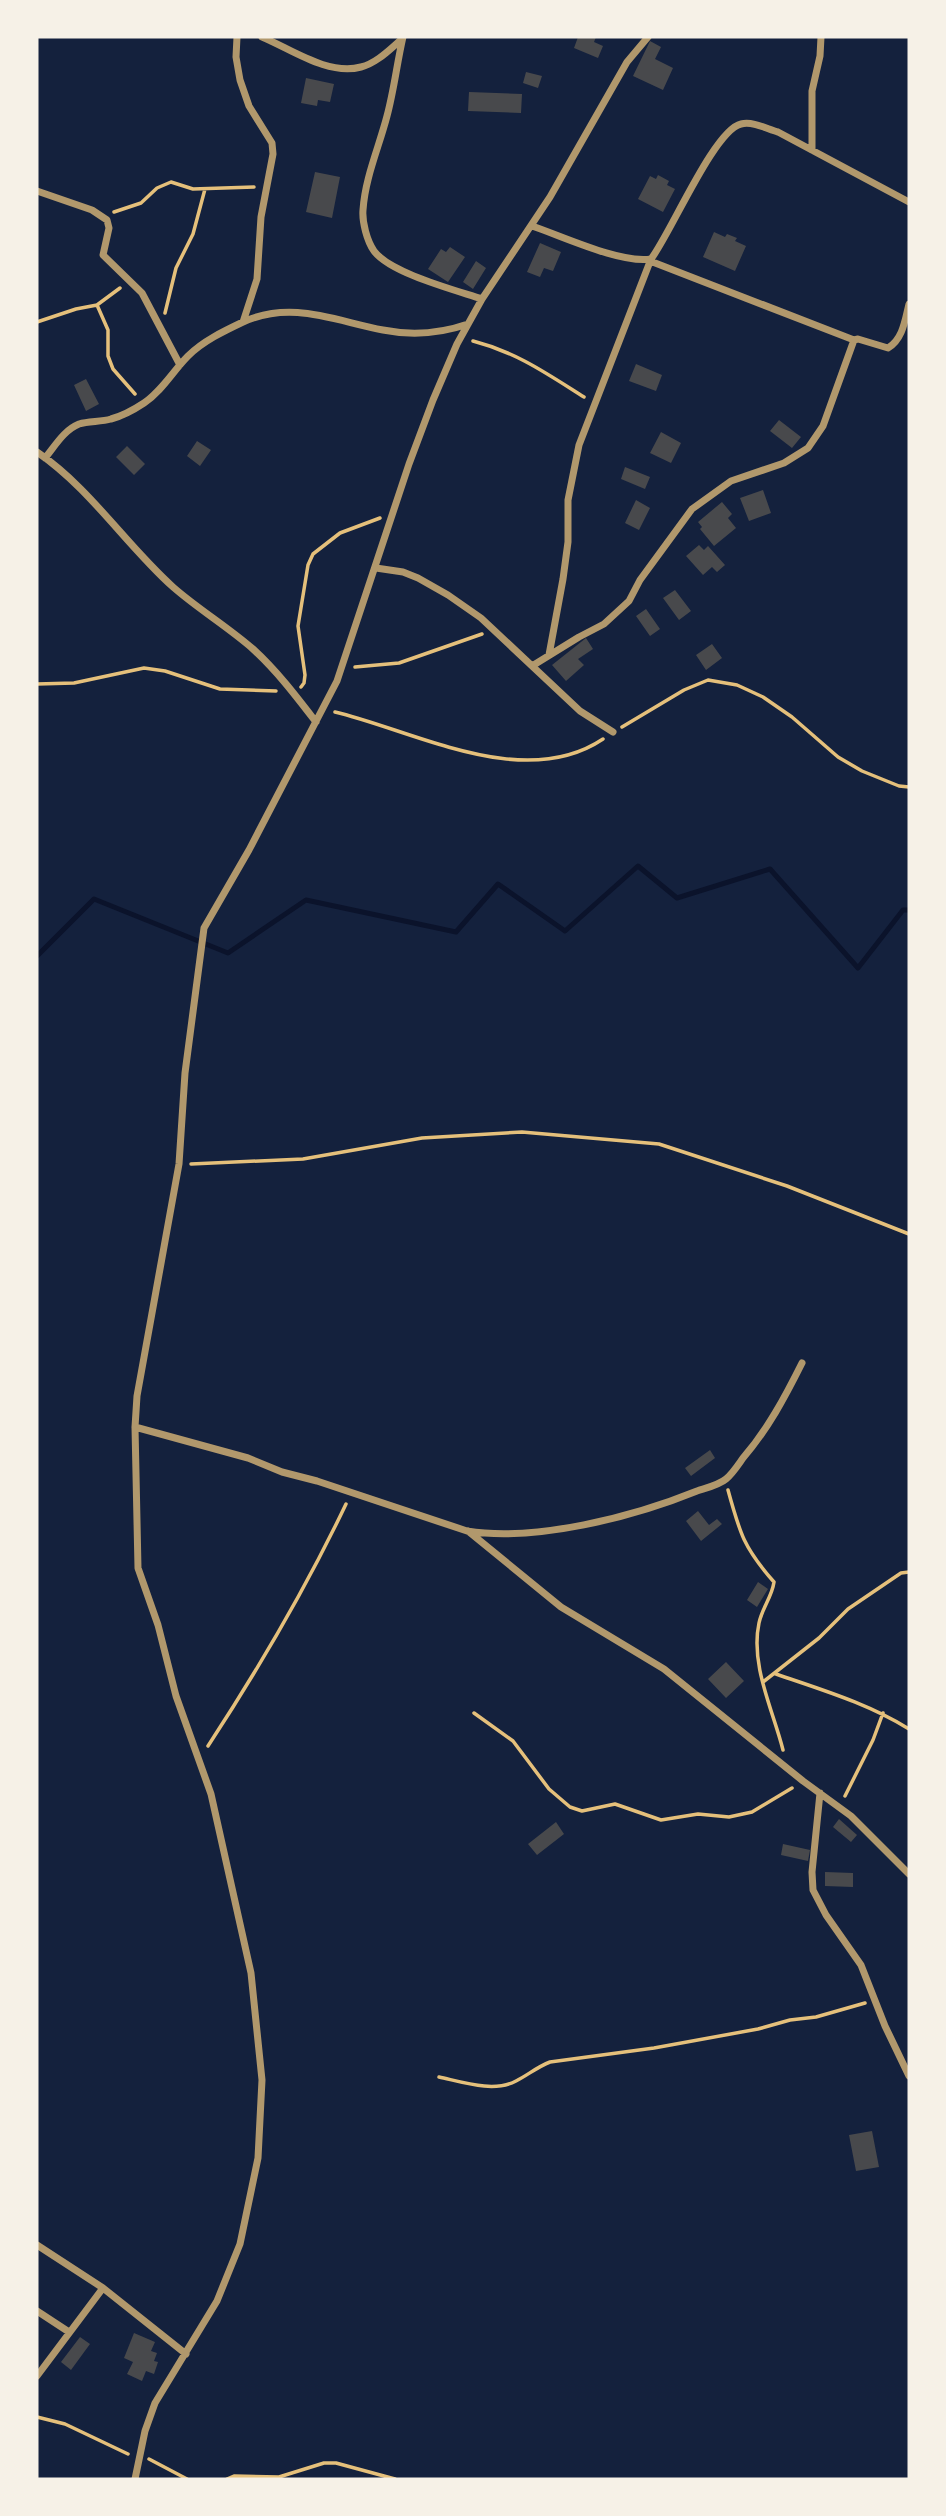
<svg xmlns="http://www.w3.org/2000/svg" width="946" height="2516" font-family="Mulish,sans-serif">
<rect width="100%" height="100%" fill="#14213d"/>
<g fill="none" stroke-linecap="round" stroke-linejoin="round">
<path stroke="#0b132b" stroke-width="5" d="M37 956 94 899 228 953 306 900 456 932 498 884 565 931 638 866 677 898 770 869 858 968 903 910H909"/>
</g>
<path fill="#48494c" d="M578 37H596L594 42 603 46 598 58 574 48Z
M650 41 661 47 655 59 673 68 663 90 633 76Z
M526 72 542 76 538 88 523 83Z
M306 78 334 84 330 102 318 100 317 106 301 103Z
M469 92 522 94 521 113 468 111Z
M315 172 340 177 332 218 306 212Z
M658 175 669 181 667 185 675 189 663 212 638 199 650 176 656 179Z
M714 232 725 237 727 234 737 238 735 241 746 246 735 271 703 257Z
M540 243 561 252 553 271 544 268 540 277 527 272Z
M450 247 465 257 448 282 428 269 441 249 446 252Z
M476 261 486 268 473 289 463 282Z
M636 364 662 375 656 391 629 381Z
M86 379 99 404 86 411 74 385Z
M779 420 801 437 792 448 770 431Z
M661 432 681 443 671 463 650 453Z
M197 441 211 450 200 466 187 456Z
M127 446 145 464 134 475 116 457Z
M625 467 650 477 645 489 621 479Z
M763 490 771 513 749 521 740 498Z
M636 500 650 508 639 530 625 523Z
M722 502 732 514 728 518 736 528 714 546 700 529 702 527 698 522Z
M699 545 704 550 708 546 725 565 717 572 712 567 703 575 686 556Z
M675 590 691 611 679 620 663 598Z
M646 609 660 629 650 636 636 616Z
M586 638 593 649 578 659 584 665 566 681 552 665Z
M712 644 722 658 706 670 696 655Z
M710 1450 715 1458 691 1476 685 1468Z
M698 1511 709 1525 717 1519 722 1524 701 1541 686 1521Z
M758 1582 768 1589 757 1607 747 1600Z
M726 1662 744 1681 726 1698 708 1679Z
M839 1819 857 1835 851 1842 833 1827Z
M556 1822 564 1834 537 1855 528 1844Z
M783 1844 810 1850 808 1861 781 1855Z
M825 1872 853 1873V1887L825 1886Z
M872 2131 879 2167 856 2171 849 2135Z
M134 2333 155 2342 151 2351 157 2353 154 2361 158 2362 154 2374 146 2371 142 2381 127 2374 133 2362 124 2358Z
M80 2337 90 2344 71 2370 61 2362Z"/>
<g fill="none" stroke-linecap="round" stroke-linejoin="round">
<path stroke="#e5c07b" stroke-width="3.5" d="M114 212 141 203 157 188 171 182 193 189 254 187
M97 305 108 330V356L113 369 135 394
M165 313 176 268 193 234 205 189
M37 322 76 309 97 305 120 288
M473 341C516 352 546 373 584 397
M355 667 399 663 482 634
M37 684 74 683 144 668 165 671 220 689 276 691
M301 687 304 683 305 675 298 626 308 565 313 554 340 533 380 518
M335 712C415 731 524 792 603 739
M622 727 684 690 708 680 737 685 763 697 792 717 838 757 862 771 899 786 909 787
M191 1164 303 1159 422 1138 522 1132 659 1144 787 1186 909 1234
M728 1490C740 1534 744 1548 774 1582 772 1597 762 1608 759 1623 750 1665 773 1710 783 1750
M776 1674C822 1690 867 1703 909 1729
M763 1682 819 1638 848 1609 901 1573 909 1572
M474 1713 513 1741 549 1789 570 1807 582 1811 615 1804 661 1820 698 1814 729 1817 752 1812 792 1788
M208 1746C259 1668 306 1588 346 1504
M845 1796 873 1740 883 1713
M439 2077C462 2082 494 2093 516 2081 528 2075 537 2067 550 2062L654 2048 758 2029 790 2020 816 2017 865 2003
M37 2417 65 2424 128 2454
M149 2459 187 2479
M227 2479 234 2476 279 2477 324 2463H336L395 2479"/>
<path stroke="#b1986c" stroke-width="7" d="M237 37 236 57 240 80 249 106 272 143 273 154 261 217 257 279 243 322
M262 37C291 49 328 76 361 67 377 63 390 49 402 39
M403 37C397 63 394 90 387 116 379 147 365 178 363 210 362 222 367 241 374 251 390 273 455 290 482 299
M812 150V91L820 56 821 37
M37 191 92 210 107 220 109 228 103 255 142 293 180 365
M532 226C562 236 621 264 651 259 670 235 714 130 741 124 753 121 767 129 778 132L909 202
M650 261 854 340
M37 452C90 488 126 545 173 587 198 609 228 627 253 649 277 671 296 696 316 722
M45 458C55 446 64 430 79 424 89 421 101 422 111 419 122 416 135 409 144 403 162 391 173 371 188 356 203 341 224 331 243 322 292 300 335 321 383 330 413 336 439 334 468 324
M376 568 403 572 418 578 448 595 481 618 580 711 613 732
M549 655 563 579 568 542V500L579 445 651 259
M532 666 579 637 604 624 629 601 640 580 692 509 731 481 784 463 808 448 823 426 854 340 858 339 888 348C903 339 905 320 909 304
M135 1427 248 1458 282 1472 317 1481 467 1531C536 1542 633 1517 697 1491 706 1488 719 1485 726 1479 733 1473 738 1465 743 1458 768 1429 785 1397 802 1363
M468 1531 561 1607 664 1669 803 1781 851 1816 909 1874
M820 1793 812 1872 813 1890 826 1915 861 1965 885 2026 909 2076
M37 2245 103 2288 186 2354
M37 2311 69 2332
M37 2376 103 2288
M135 2479 145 2431 155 2403 217 2301 240 2244 258 2158 262 2080 251 1973 211 1794 176 1696 158 1625 138 1568 135 1427 137 1396 179 1164 185 1073 204 928 249 850 337 681 409 464 433 400 457 344 482 299 550 197 627 62 648 37"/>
</g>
<rect width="946" height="2516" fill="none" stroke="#f6f1e7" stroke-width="77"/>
</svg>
